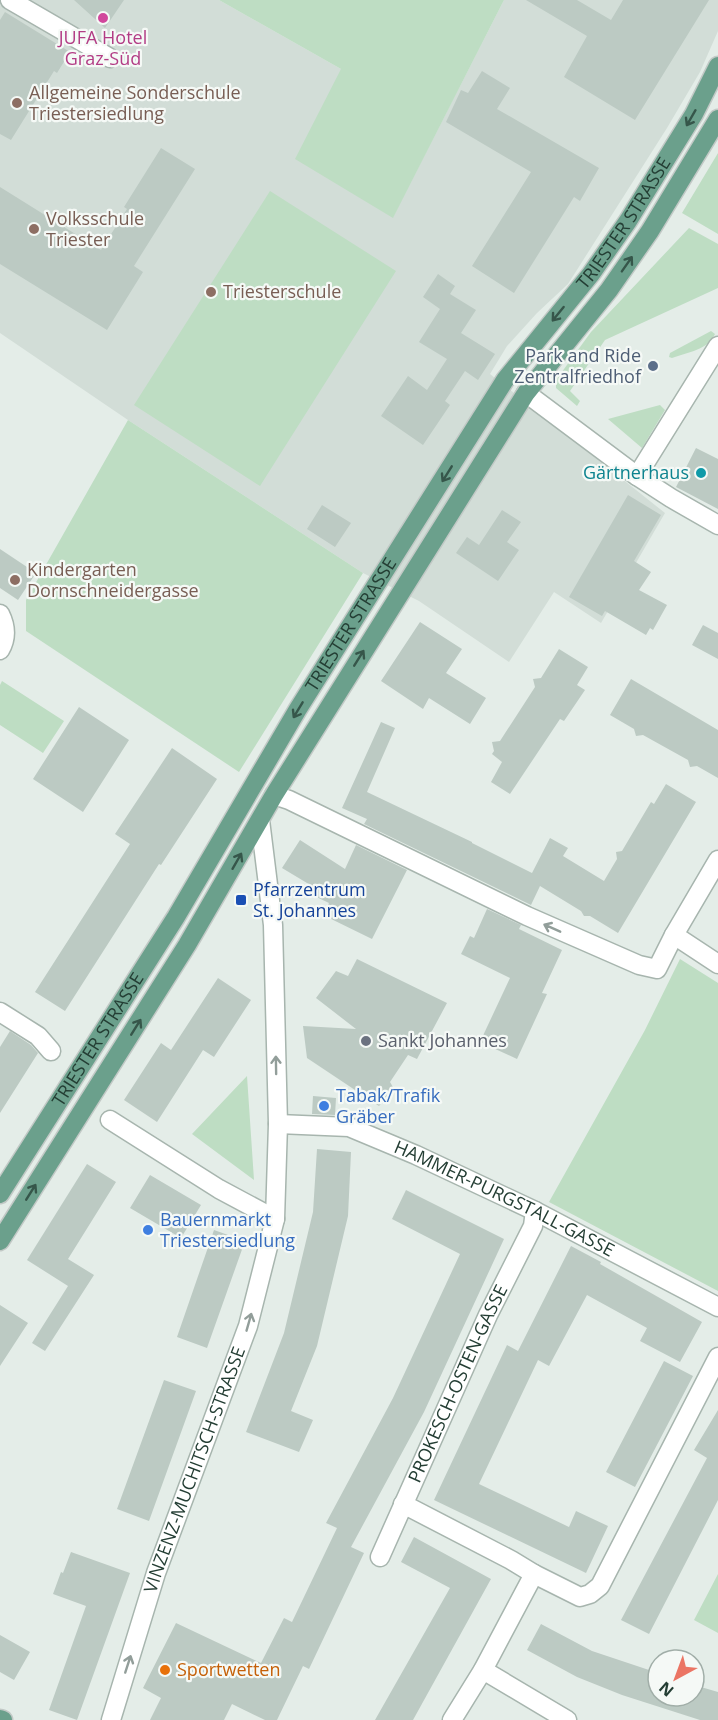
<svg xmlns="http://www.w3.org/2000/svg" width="718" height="1720" font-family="'Open Sans',sans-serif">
<rect width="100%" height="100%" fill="#e4ede8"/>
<path fill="#d2ddd7" d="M0 0H219L341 69 393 217 504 0H718V31L700 72 667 128 568 284 537 313 507 346 490 374 665 513 601 623 554 592 509 662 419 601 363 573 128 420 0 333Z"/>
<path fill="#beddc3" d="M219 0H504L393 218 295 159 341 69Z
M718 153V234L682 213Z
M270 191 396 271 260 486 134 405Z
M689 228 718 244V288L605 340 570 391 580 401 577 406 556 388V380L591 332Z
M711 331 715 334C708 350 688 352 672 358L669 357 670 353Z
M660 405 665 410 642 448 608 419Z
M128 420 363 573 239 772 26 631V600Z
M2 681 64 721 43 753 0 725V685Z
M680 959 718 983V1291L549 1202 645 1030Z
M247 1076 254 1180 192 1134Z
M718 1574V1633L694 1620Z"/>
<path fill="#bccac3" d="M74 0H124L105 28Z
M526 0H577L611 20 623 0H709L635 120 564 77 587 36Z
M5 12 70 52 57 73 54 71 11 140 0 134V20Z
M482 71 510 88 497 109 599 168 580 201 574 197 514 293 472 266 531 172 446 122 461 90 468 93Z
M161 148 195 169 134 266 143 272 107 330 0 264V187L101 250 127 209 124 207Z
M438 274 455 286 450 294 476 310 461 333 495 354 478 380 465 371 445 401 450 405 423 445 381 416 408 376 427 390 447 359 419 342 440 309 423 297Z
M696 448 718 459V509L676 487Z
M628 495 661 515 634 561 651 572 639 590 667 605 653 630 650 628 646 635 605 611 602 616 569 597Z
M322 505 351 523 335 547 307 529Z
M502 510 521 522 507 542 519 550 498 581 456 553 467 537 479 545Z
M0 549 36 573 18 600 0 588Z
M420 622 462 649 446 673 486 698 470 724 429 698 423 709 381 681Z
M703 625 718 633V659L692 645Z
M559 649 588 667 577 685 585 690 564 721 560 719 510 794 491 782 502 762 492 754 494 751 492 742 500 741 535 687 533 679 541 678Z
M631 679 718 730V778L697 766 690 767 688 760 643 735 636 736 634 729 610 715Z
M79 707 129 740 83 812 33 779Z
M381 722 395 728 367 792 472 842V843L532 873 550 838 568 848 563 856 604 881 617 859 616 852 622 851 651 802 654 804 666 784 696 802 618 933 590 916H584L581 911 540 886 531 905 364 824 367 819 342 808Z
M172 748 217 779 161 865 159 864 65 1011 35 992 130 844 115 834Z
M300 840 345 869 356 845 407 870 372 939 323 915 329 903 308 893 312 886 282 868Z
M487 909 521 925 519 929 562 950 542 993 547 994 517 1059 480 1042 510 978 461 954 470 936 474 938Z
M357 959 447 1003 417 1059 408 1055 390 1082 394 1089 379 1106 307 1058 303 1026 356 1029 316 998 336 971 348 976Z
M218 978 251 1000 214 1057 203 1050 157 1122 124 1100 161 1043 171 1050Z
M10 1031 31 1045 38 1053 0 1113V1047Z
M313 1096 336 1098 335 1115 312 1114Z
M317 1149 351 1152 348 1216 317 1346 291 1411 313 1420 299 1452 246 1432 284 1333 313 1212Z
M87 1164 116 1182 68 1259 94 1275 45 1351 32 1343 68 1286 27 1260Z
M150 1175 201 1205 181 1238 130 1208Z
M406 1190 504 1239 424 1412 351 1547 364 1553 309 1669 303 1666 277 1720H265L232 1704 224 1720H150L161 1698 143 1688 176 1623 261 1663 284 1618 292 1622 337 1528 326 1523 393 1398 460 1254 392 1219Z
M214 1230 245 1241 207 1348 177 1337Z
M571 1246 601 1262 600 1264 702 1322 680 1362 640 1341 647 1328 587 1295 549 1366 538 1360 479 1484 569 1527 576 1511 608 1526 586 1573 434 1500 507 1345 518 1351Z
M0 1305 28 1323 0 1366Z
M664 1361 693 1376 635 1487 606 1472Z
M164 1380 196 1391 149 1521 117 1509Z
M718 1410V1500L649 1634 621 1620 707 1458 694 1450Z
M414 1537 491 1579 413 1720H375L450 1588 401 1562Z
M71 1552 130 1573 77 1720 49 1710 86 1606 53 1594 61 1572 63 1573Z
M541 1624 592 1651 658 1673V1696H694V1685L718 1692V1720H700L622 1695 577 1677 527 1650Z
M0 1635 30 1652 14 1680 0 1672Z"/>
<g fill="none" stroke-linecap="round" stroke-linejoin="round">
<defs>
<g id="minor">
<path d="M10 0 110 58"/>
<path d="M526 393 637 476 671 498 718 525"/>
<path d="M637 476 718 346"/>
<path d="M0 614C6 626 7 638 0 650"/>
<path d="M274 795 289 800 527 916 639 965 657 969 674 935 718 860"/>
<path d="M674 935 718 964"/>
<path d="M0 1012 38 1036 51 1051"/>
<path d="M110 1120 219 1189 275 1219"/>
<path id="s1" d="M278 1124 349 1127 416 1155 535 1211 718 1307"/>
<path d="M403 1504 511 1560 534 1574"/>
<path id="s2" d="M380 1557 488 1315 533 1226 535 1211"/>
<path d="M483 1670 567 1720"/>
<path id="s3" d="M111 1720 156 1573 248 1326 275 1219 278 1124 273 925 260 820"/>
<path d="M452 1720 483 1670 534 1574 580 1597 590 1594 600 1586 718 1357"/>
</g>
<g id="major">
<path id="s4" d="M0 1194 176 917 298 709 505 380 591 274 628 221 694 114 718 66"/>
<path d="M0 1241 187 945 274 795 526 393 609 290 650 231 718 119"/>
<path d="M0 1719 3 1720"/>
</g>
</defs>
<use href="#minor" stroke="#a7b5ae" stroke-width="21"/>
<use href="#major" stroke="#c2c9c6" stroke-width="21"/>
<use href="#minor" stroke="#fff" stroke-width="18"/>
<use href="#major" stroke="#6ba08c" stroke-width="18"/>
</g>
<defs><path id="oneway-shaft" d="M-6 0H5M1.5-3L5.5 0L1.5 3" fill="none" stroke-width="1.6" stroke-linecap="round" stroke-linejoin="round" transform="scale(1.5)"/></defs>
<g stroke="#36564a">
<use href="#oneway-shaft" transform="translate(691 118) rotate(120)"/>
<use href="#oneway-shaft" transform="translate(627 264) rotate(-55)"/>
<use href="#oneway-shaft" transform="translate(558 314) rotate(129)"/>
<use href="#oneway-shaft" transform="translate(447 474) rotate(122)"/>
<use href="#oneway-shaft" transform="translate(359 658) rotate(-58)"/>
<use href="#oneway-shaft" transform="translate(298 710) rotate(121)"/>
<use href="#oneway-shaft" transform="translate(237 861) rotate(-60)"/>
<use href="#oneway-shaft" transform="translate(136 1027) rotate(-58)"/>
<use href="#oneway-shaft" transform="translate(31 1192) rotate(-58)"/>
</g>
<g stroke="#929e9a">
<use href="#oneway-shaft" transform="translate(552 928) rotate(-156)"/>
<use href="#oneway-shaft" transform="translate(276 1065) rotate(-91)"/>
<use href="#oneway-shaft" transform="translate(249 1322) rotate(-74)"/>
<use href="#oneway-shaft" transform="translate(128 1664) rotate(-72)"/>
</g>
<circle fill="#d1479c" stroke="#f5f9f6" stroke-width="2" cx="103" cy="18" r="6"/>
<g fill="#8d6e63" stroke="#f5f9f6" stroke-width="2">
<circle cx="17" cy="103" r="6"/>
<circle cx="34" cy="229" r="6"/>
<circle cx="211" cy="292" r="6"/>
<circle cx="15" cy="580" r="6"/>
</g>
<circle fill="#5c6f8a" stroke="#f5f9f6" stroke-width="2" cx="653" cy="366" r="6"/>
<circle fill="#0f9aa8" stroke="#f5f9f6" stroke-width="2" cx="701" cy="473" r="6"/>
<rect fill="#1a4fb4" stroke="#f5f9f6" stroke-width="2" x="235" y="894" width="12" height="12" rx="3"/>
<circle fill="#6b7280" stroke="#f5f9f6" stroke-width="2" cx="366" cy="1041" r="6"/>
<g fill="#3f7fe0" stroke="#f5f9f6" stroke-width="2">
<circle cx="324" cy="1106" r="6"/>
<circle cx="148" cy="1230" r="6"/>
</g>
<circle fill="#e8710a" stroke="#f5f9f6" stroke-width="2" cx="165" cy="1670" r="6"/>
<g text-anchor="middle" stroke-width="4.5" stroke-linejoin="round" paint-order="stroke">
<g font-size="18" fill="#b23c85" stroke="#f5f9f6">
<text x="103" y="44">JUFA Hotel<tspan x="103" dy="21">Graz-Süd</tspan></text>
</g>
<g font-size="18" fill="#785e54" stroke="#f5f9f6" text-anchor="start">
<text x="29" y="99">Allgemeine Sonderschule<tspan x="29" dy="21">Triestersiedlung</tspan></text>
<text x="46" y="225">Volksschule<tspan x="46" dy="21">Triester</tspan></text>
<text x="223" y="298">Triesterschule</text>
<text x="27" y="576">Kindergarten<tspan x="27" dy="21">Dornschneidergasse</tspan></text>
</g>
<g font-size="18" fill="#243e34" stroke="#f5f9f6">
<text dy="6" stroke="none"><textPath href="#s4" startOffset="1155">TRIESTER STRASSE</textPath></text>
<text dy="6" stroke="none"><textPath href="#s4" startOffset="669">TRIESTER STRASSE</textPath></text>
<text dy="6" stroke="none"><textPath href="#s4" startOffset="183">TRIESTER STRASSE</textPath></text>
<text dy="6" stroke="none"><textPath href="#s1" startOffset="242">HAMMER-PURGSTALL-GASSE</textPath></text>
<text dy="6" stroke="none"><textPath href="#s2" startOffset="190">PROKESCH-OSTEN-GASSE</textPath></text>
<text dy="6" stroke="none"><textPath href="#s3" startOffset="264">VINZENZ-MUCHITSCH-STRASSE</textPath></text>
</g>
<g font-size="18" fill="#4e5e75" stroke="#f5f9f6" text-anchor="end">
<text x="641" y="362">Park and Ride<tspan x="641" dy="21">Zentralfriedhof</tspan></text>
</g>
<g font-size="18" fill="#0d838f" stroke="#f5f9f6" text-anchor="end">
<text x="689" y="479">Gärtnerhaus</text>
</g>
<g font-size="18" fill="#164399" stroke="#f5f9f6" text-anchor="start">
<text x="253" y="896">Pfarrzentrum<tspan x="253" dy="21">St. Johannes</tspan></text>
</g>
<g font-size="18" fill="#5b616d" stroke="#f5f9f6" text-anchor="start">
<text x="378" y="1047">Sankt Johannes</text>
</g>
<g font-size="18" fill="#366cbe" stroke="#f5f9f6" text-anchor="start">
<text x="336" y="1102">Tabak/Trafik<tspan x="336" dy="21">Gräber</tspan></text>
<text x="160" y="1226">Bauernmarkt<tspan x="160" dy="21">Triestersiedlung</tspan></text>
</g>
<g font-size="18" fill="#c56008" stroke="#f5f9f6" text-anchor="start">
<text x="177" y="1676">Sportwetten</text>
</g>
</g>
<g transform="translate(676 1678) rotate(221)"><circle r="28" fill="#f5f9f6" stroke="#a1aea8" stroke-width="1.5"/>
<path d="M0-4.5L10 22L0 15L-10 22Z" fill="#eb7564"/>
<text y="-9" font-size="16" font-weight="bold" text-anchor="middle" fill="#243e34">N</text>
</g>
</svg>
